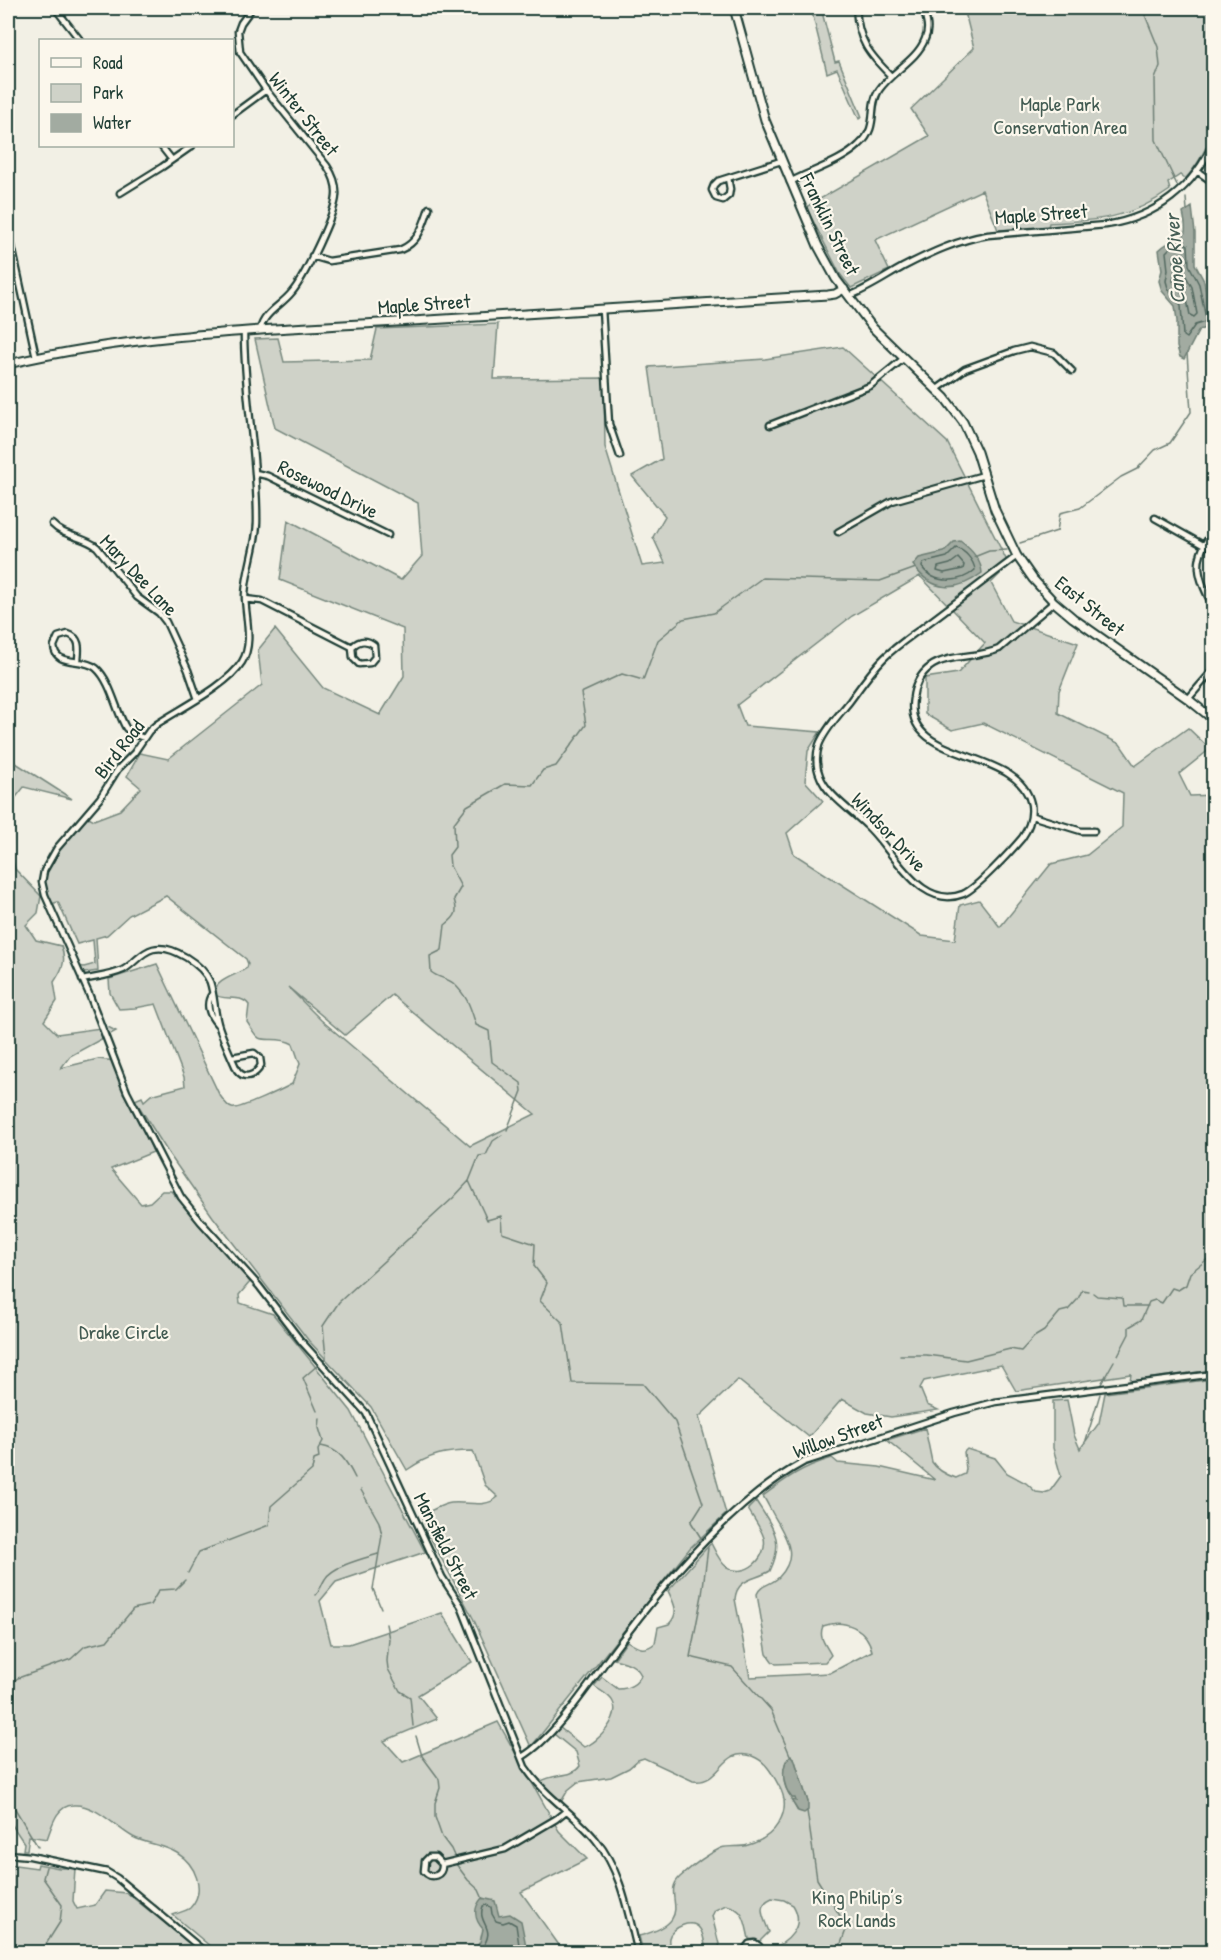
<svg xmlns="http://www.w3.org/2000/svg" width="1221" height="1960" font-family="'Patrick Hand',sans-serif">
<rect width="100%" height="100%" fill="#f2f0e5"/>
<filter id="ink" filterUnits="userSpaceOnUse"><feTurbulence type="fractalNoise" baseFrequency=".0167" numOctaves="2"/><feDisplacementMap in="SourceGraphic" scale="12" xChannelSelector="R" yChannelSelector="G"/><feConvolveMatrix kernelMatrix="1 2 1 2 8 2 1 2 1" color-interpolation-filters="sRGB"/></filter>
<g filter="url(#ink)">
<path fill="#cfd2c8" stroke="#77887e" stroke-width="1.5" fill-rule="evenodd" d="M811 8H821L835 62 839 61 862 117 859 119 837 69 827 73Z
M964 8H1213L1214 126C1208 146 1199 164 1185 179L1180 175 1168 183 1170 190C1131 219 1095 221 1049 223L1048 227 998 230 982 190 875 240 889 270 851 288 840 274 806 207 929 136 911 109 974 48Z
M498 324 494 379 604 378 605 447 642 566 665 563 653 537 665 516 632 476 662 459 649 367 765 359 843 347 947 442 1009 565 991 583 1011 621 1078 643 1059 691 1058 713 1120 744 1135 766 1188 728 1210 749 1179 774 1190 796 1213 795V1370L1130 1381 1131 1374 1016 1391 1001 1365 924 1381 920 1388 927 1405 938 1410 891 1417 867 1413 842 1399 809 1437 738 1380 699 1417 726 1514 690 1548 531 1747 473 1618 431 1539 423 1518 424 1514C433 1510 442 1504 451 1503 468 1501 484 1509 498 1497L485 1485 473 1451C445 1451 430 1454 407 1470L371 1407 309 1341 213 1217 169 1154 135 1100 142 1097 144 1101 151 1095 185 1086 184 1077 156 1004 135 1008 119 1009 110 993 109 979 157 964 219 1094C222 1098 227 1107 232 1108 239 1110 283 1089 292 1084L300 1064 293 1044C279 1036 267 1042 259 1038 254 1035 250 1026 247 1022L249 1005C240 993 224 1002 213 994 217 978 236 976 247 968L248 964 246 959 166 896 129 915 107 935 96 938 98 971 84 973 79 966 84 967 95 964 93 940 77 944 58 902 51 904C48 896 45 889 45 880 45 859 74 832 87 816L94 820 120 810 141 788 127 776 140 753 168 759 262 685 258 650 275 629 323 688 380 715 404 676 403 629 280 580 288 520 401 580 422 556 418 503 275 428 255 339 278 338 284 362 370 360 377 329ZM920 576 985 643 958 673 925 678V714L952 730 983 723 1123 793 1122 827 1087 855 1051 864 1000 927 979 900 960 905 955 940 922 936 794 854 787 833 823 801 805 781 808 751 820 732 745 726 737 705 852 616ZM288 987 345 1035 392 995 535 1114 470 1146 321 1020Z
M8 758 72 799 24 787 13 801 11 853 15 869 41 896 38 913 26 925 36 940 61 946C67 961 62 970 54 982L57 1001 44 1021 57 1034 108 1027 116 1031 70 1056 61 1068 98 1059 116 1061 153 1152 111 1169 141 1204 150 1202 162 1191H171L250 1282 239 1295 240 1303 273 1314 351 1411 425 1552 336 1582 320 1601 331 1644H349L442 1613 472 1662 418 1695 437 1719 384 1741 403 1762 498 1722 559 1831 587 1859 521 1892 564 1952H217L173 1915C178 1913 186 1911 190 1908 207 1890 195 1864 177 1853 164 1845 147 1844 133 1837 115 1827 95 1803 73 1805 56 1806 52 1826 47 1839L29 1836 27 1850H23L24 1843 8 1819V1424L11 1420 8 1412Z
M1213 1379V1952H767V1950C788 1944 806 1926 793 1905L784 1900 772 1898C754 1906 765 1919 769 1932L760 1941 749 1939C745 1922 745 1909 726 1905L715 1910 712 1916 721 1952H706C705 1946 704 1934 700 1929 692 1918 672 1927 669 1938 668 1943 670 1948 671 1952H643L639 1936C701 1920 659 1896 680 1877 692 1866 706 1855 721 1848 731 1845 739 1848 748 1845 774 1838 794 1812 779 1786 772 1773 766 1761 752 1756 721 1746 722 1785 693 1781L644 1758 638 1760 629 1768 611 1777 578 1782 568 1790 561 1802 540 1782C555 1772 571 1779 580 1766L576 1752 554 1734 559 1727 584 1747C598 1743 621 1717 613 1702 610 1695 600 1691 594 1686L602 1677 618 1689C628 1689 638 1684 641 1675 636 1664 625 1662 614 1659L627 1641C637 1648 645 1652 655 1643L658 1627 669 1624C680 1613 674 1603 668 1591L711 1543C715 1551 720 1563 727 1567 745 1579 768 1558 764 1538 761 1528 753 1518 748 1509L756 1501C773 1528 785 1540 770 1571 755 1580 737 1578 735 1599L750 1677 830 1673 872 1651C867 1628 844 1618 823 1626 818 1638 826 1645 831 1655L825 1662 776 1664 772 1661 767 1654 757 1594C761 1584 772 1585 779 1577 798 1557 788 1541 777 1521 772 1513 768 1504 763 1496 788 1477 802 1467 832 1458L838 1463 879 1467 935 1480 887 1440 925 1428 932 1462C937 1470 947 1475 956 1478L965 1474 966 1469 964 1452 967 1449 995 1458 1007 1473 1026 1483 1036 1492 1044 1493 1050 1491 1061 1476 1053 1448V1401L1067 1400 1074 1435 1080 1449 1099 1423 1105 1393ZM794 1758 808 1802 797 1810 793 1802 796 1801 795 1797 792 1798C783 1787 782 1774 786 1761Z
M8 1864 37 1868 38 1864 59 1868H75L73 1901 77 1909 95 1905 105 1891 127 1893 201 1952H8Z"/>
<path fill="#a2aba1" stroke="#6e7f75" stroke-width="1.5" d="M1192 207 1195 233V264L1204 281 1212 323 1209 327 1199 330 1184 359 1180 357 1177 347V321L1175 306 1162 291 1159 281 1162 270 1159 250C1178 231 1191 247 1183 213Z
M960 541C971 549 981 559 982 573 956 593 932 592 913 565L919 558 944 552 954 542Z
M791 1755 794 1758 808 1802V1810L804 1813 798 1811 791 1800 796 1801 795 1798H792C783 1787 779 1766 791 1755Z
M482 1898 495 1901 499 1916 510 1914 521 1921 526 1946 524 1952H473L480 1942 483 1929C474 1919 473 1908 482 1898Z"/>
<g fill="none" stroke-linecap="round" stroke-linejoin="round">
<path stroke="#536960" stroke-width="1.5" d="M1184 243 1188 245 1189 265 1199 284 1206 319 1205 322 1195 325 1186 338 1183 336 1181 305 1168 288 1166 281 1168 270 1166 252 1170 248Z
M1177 253 1180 255 1182 269 1192 287 1197 314 1194 317 1190 315 1187 300 1173 281 1175 271 1174 256Z
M956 548C965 550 974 561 975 570 961 583 934 585 922 567L923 563 947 557Z
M958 558 964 565 963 569 944 573 937 571 938 567 950 564Z
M479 1952C500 1926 476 1926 483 1906L486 1905 491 1907 492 1914 496 1921 503 1923 509 1921 516 1925 519 1945V1952"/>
<path stroke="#6e7f75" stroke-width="1.5" d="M1146 8 1145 15 1158 47 1160 66 1155 79 1156 140 1177 185
M1186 198 1187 210
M1206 327 1214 349
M1020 543 1057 531 1060 513 1080 508 1121 477 1137 469 1155 450 1170 443 1191 412 1187 353
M974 557 989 551 1007 550
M507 1130 522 1091 521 1083 492 1062 489 1031 476 1025C470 1006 468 997 453 983 447 978 438 978 431 972L430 956 442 950 445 925C457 916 458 912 454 899L461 887 450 866 449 855 455 847 454 823 467 806 505 784 532 785 543 770 556 766 586 725 581 693 622 674 643 680 658 640 683 619 714 613 762 578 880 581 916 568
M469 1181 487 1220 501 1216 502 1233 535 1244 534 1266 547 1283 540 1301 563 1323 572 1383 643 1384 675 1422 703 1503 691 1522 701 1538
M1093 1293 1097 1296 1122 1298 1123 1306H1148
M900 1355H926L966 1360 1010 1349 1021 1351 1034 1337 1044 1331 1060 1312 1068 1310 1078 1299 1082 1290 1088 1291
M1118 1355 1129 1334V1327L1141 1320 1149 1302 1155 1300 1162 1303 1172 1288 1178 1290 1186 1285 1190 1273 1214 1254
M323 1361 326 1358 323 1326 339 1302 453 1198 469 1181 479 1156 486 1155 493 1141 502 1135
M1101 1384 1114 1361
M317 1411 303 1378 319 1364
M1086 1440 1100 1394
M321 1446C340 1449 347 1462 355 1478
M361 1490 379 1522 382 1535 373 1589 381 1608
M708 1548 702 1595 690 1657 732 1667 771 1710 790 1755
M188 1573 199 1552 269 1525 271 1506 312 1470 314 1460 319 1458 318 1450 323 1441 319 1428 320 1418
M316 1595C321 1590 321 1585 325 1579 332 1566 365 1558 378 1554
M386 1624 389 1639 387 1661 388 1669 400 1691 410 1697 413 1726
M8 1685 18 1678 71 1659 85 1646 107 1641 133 1609 150 1605 159 1590 176 1589 185 1580
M416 1736 422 1756 439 1779 440 1788 435 1803V1817L442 1837 451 1849 455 1858
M8 1797 38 1847
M807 1811 817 1879 847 1927 838 1952
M456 1864 468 1880 479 1890 483 1899
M41 1952 60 1922 62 1905 43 1878 46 1867"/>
<defs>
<path id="street" d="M55 8 80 40
M252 8 241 23 238 31 240 52 266 90 327 166C333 175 337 185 336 196 335 214 304 278 292 292 281 306 264 312 260 330
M856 8C858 41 869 54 891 76
M232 115 266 90
M161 146 172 160
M1197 171 1214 183
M728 178 730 189 729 195 723 200 716 198 712 190 714 185 718 181 781 161
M790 182C811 171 843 161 859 145 880 126 867 109 879 90 891 72 917 60 925 39 930 29 926 18 923 8
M120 193 162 167 192 146
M8 228 36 357
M312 256 329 261 400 250C419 242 423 226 429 208
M849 296C868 289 885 277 903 267 930 253 958 240 988 235L1106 225C1156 217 1194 188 1214 141
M602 309 609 424 620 456
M244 332C244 396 258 459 257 523 256 547 246 571 245 595 245 616 254 643 242 662 227 686 181 708 157 724L149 731 134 753 118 769 100 798 57 848 44 871 42 882 45 895 89 994 127 1092 181 1197 201 1222 259 1286 301 1341 366 1413 442 1577 461 1606 525 1767C545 1797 574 1813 596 1840 622 1872 628 1914 638 1952
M936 390 965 369 1014 351 1030 347 1054 353 1072 371
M770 425 870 386 903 359
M255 473 268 476 388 535
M1155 518 1203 545
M52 524C64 537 83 536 97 547L137 597 159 613 166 622 188 670 198 699
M1214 530C1191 560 1197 576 1214 608
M838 532 892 501 984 475
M1017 556C985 580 954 604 923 627 910 637 896 646 884 658 871 671 861 686 850 701 840 714 825 729 819 745 816 755 816 767 820 776 826 794 853 812 866 825 875 833 882 843 890 853 907 874 930 907 963 894 977 888 1011 851 1022 838 1029 828 1033 817 1031 804 1019 746 902 765 913 698 914 687 920 674 930 667 947 654 979 658 999 649L1054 602
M245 599 262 601 352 647C359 640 366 639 374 645L375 657 370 663 359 664 353 658 352 647
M78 660C79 649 81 638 68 634L58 637 54 646C55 667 82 657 96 668 111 681 116 711 126 728L133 734 144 738
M1188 699 1214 669
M1032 816 1081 831H1094
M82 980C95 977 110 976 123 970 134 964 141 952 153 949 172 944 203 965 210 982 215 997 214 1013 219 1027 224 1042 231 1056 237 1070 245 1081 256 1075 261 1065L260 1058 254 1053 232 1057
M212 994C205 1004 209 1015 217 1024
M522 1757C559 1735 597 1671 625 1636 671 1575 737 1498 804 1462L954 1413 995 1402 1214 1374
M8 1854 30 1856 107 1872 117 1878 205 1952
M442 1864C443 1876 431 1880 424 1871L425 1861 429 1857H435L442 1864 505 1849 556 1819 566 1811
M743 1952 749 1944 755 1943 759 1946 762 1952"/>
<path id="secondary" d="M734 8 765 120 818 246 836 279 873 328 945 398 963 422 977 452 995 510 1017 556 1033 579 1054 602 1073 618 1188 699 1214 720
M8 364C130 335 255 330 380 323 529 314 678 305 828 295L835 294 844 289"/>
</defs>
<use href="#street" stroke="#1f3d34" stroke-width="9"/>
<use href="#secondary" stroke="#1f3d34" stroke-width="11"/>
<use href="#street" stroke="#fbf7ec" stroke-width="4.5"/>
<use href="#secondary" stroke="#fbf7ec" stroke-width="7"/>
</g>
</g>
<g text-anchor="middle" stroke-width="4.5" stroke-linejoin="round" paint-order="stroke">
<g font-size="20" fill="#425b52" stroke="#fbf7ec">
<text x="1060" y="111">Maple Park<tspan x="1060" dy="23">Conservation Area</tspan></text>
<text x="124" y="1339">Drake Circle</text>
<text x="857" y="1904">King Philip’s<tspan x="857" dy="23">Rock Lands</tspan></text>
</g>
<g font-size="20" fill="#1f3d34" stroke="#fbf7ec">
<text transform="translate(304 114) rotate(52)" y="7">Winter Street</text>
<text transform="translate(1041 214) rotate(-4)" y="7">Maple Street</text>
<text transform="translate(830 224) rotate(64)" y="7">Franklin Street</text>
<text transform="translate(424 304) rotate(-4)" y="7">Maple Street</text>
<text transform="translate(328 489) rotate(26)" y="7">Rosewood Drive</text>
<text transform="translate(139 575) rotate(47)" y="7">Mary Dee Lane</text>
<text transform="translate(1090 606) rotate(39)" y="7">East Street</text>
<text transform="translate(119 749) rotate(-52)" y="7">Bird Road</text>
<text transform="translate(889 832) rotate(47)" y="7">Windsor Drive</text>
<text transform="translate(838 1436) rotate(-20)" y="7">Willow Street</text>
<text transform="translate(446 1546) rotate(63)" y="7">Mansfield Street</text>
</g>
<g font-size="21" font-style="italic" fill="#465e55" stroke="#fbf7ec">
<text transform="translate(1175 259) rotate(-94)" y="7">Canoe River</text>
</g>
</g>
<rect width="1221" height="1960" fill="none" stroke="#fbf7ec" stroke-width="30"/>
<rect x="15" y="15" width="1191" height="1930" fill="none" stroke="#1f3d34" stroke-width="2" filter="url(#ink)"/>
<rect x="39" y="39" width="195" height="108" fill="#fbf7ec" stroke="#a3ada2" stroke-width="1.5"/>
<rect x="51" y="58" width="30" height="9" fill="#fbf7ec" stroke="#a3ada2" stroke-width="1.5"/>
<text x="93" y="69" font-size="18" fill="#1f3d34">Road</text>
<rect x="51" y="84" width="30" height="18" fill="#cfd2c8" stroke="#a3ada2" stroke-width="1.5"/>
<text x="93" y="99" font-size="18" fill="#1f3d34">Park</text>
<rect x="51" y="114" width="30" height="18" fill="#a2aba1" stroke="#a3ada2" stroke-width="1.5"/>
<text x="93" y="129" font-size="18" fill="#1f3d34">Water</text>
</svg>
